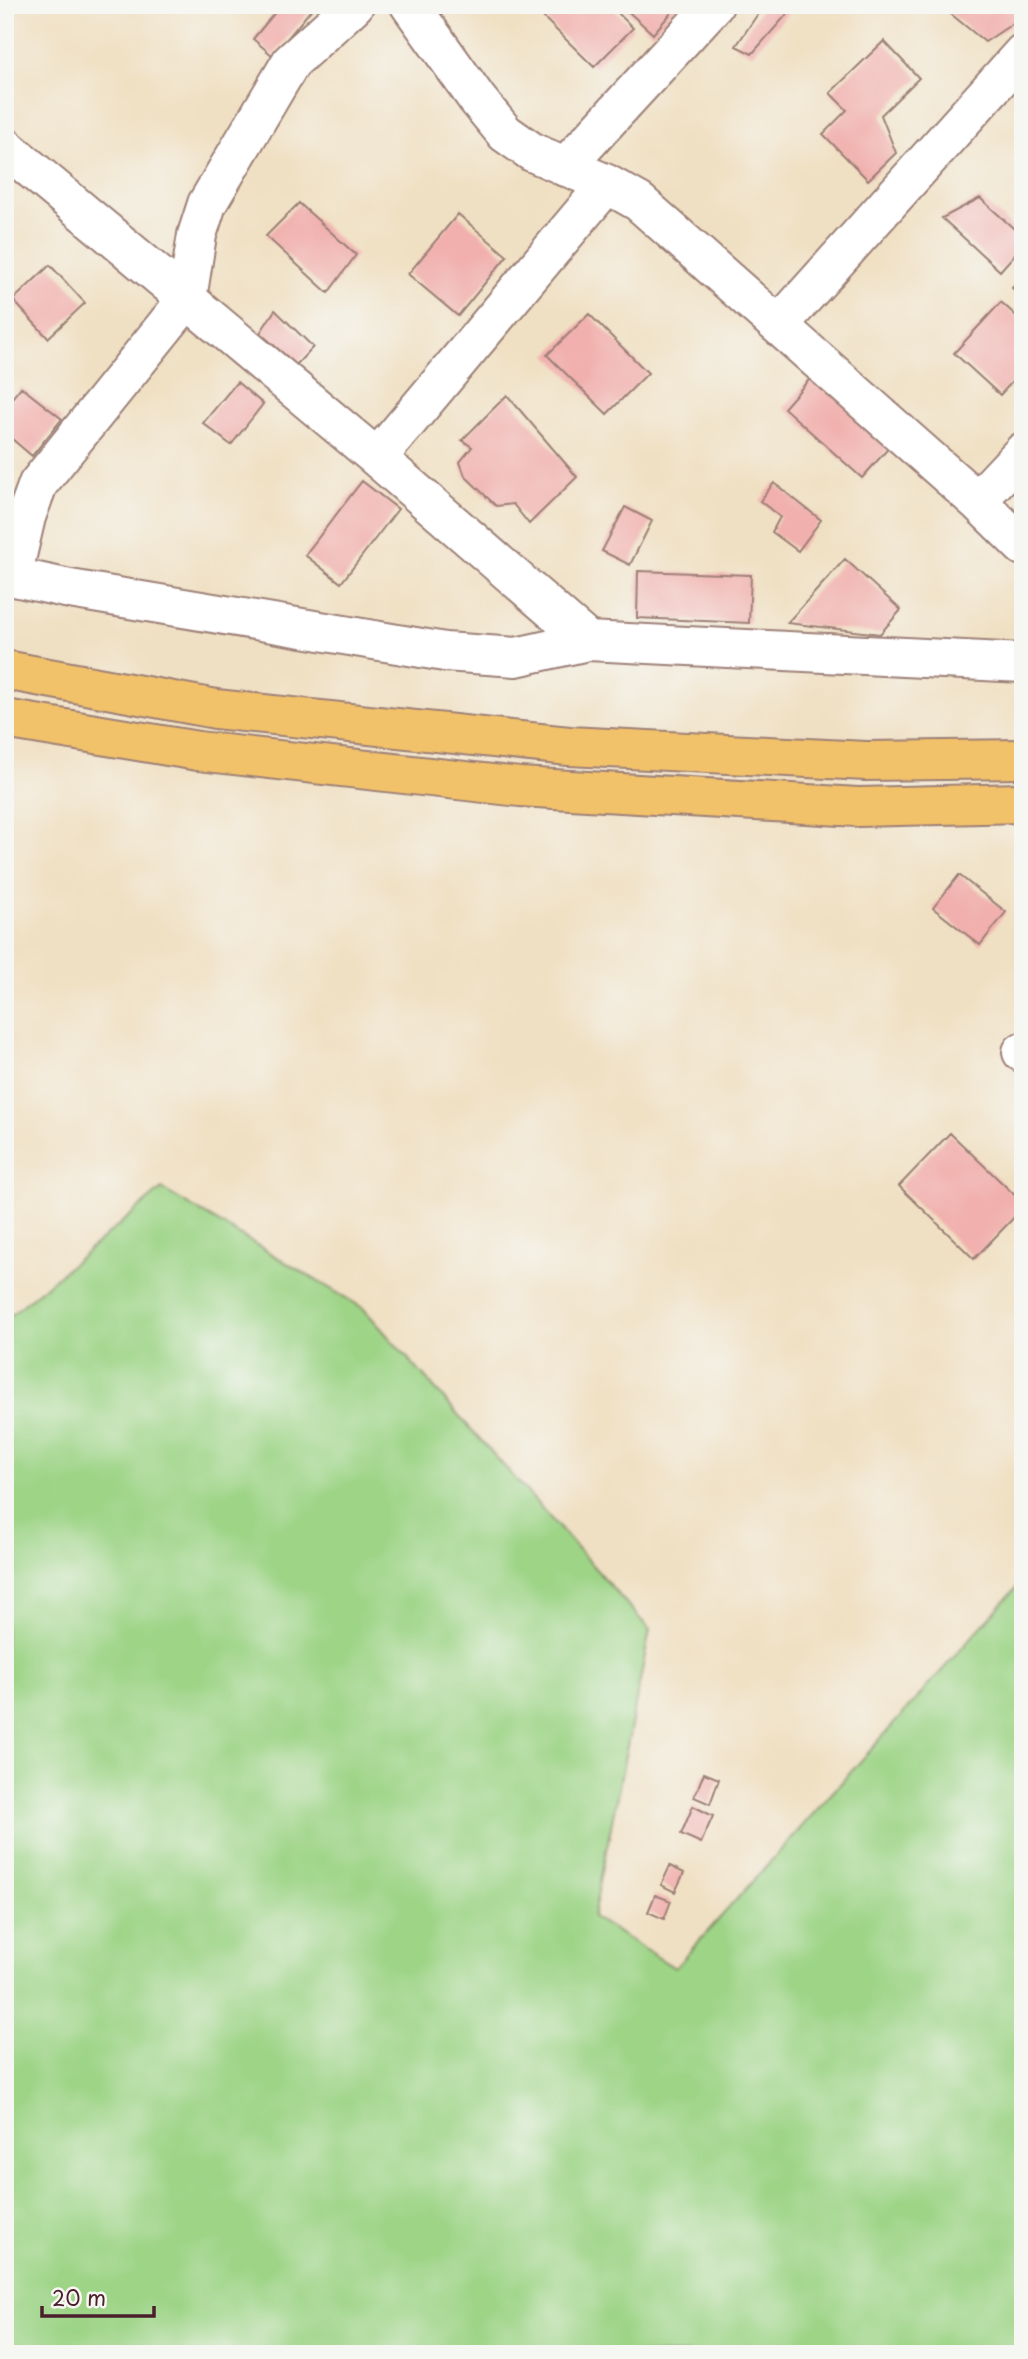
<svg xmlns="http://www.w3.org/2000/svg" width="1028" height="2359" font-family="'Playpen Sans',sans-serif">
<rect width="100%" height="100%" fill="#f6f6f2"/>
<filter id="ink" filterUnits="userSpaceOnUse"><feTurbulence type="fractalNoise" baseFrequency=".0143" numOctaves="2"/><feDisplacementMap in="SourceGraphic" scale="14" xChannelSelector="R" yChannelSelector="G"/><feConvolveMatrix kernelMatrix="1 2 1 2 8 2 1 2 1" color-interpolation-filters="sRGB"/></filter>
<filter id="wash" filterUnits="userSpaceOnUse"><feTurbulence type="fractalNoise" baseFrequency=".00686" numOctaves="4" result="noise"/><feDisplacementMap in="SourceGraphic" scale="28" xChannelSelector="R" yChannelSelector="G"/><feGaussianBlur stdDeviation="1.57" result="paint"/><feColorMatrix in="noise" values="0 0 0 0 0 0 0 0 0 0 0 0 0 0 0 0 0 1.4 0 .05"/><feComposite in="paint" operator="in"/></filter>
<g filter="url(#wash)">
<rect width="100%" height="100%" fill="#f0e0c3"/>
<path fill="#9dd486" stroke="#747a58" stroke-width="2" d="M162 1189 363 1308 650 1630 593 1917 675 1968 1023 1580V2354H5V1320Z"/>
<g id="blocks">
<path fill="#f1b0ad" d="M281 5H315L273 56 253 39Z
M555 5H610L633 28 594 67 543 17Z
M621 5H678L653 34Z
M764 5H795L752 54 736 46Z
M940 5H1006L1021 18 985 42Z
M884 41 919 78 881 115 896 153 868 180 823 134 847 110 830 93Z
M980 198 1023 237V245L1000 271 942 218Z
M299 203 356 255 328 293 266 236Z
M458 214 507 256 458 316 408 274Z
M50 265 85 303 48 338 13 300Z
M1023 277V298L1012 288Z
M1001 302 1023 322V370L1000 395 954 353Z
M275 310 313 347 296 365 260 333Z
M589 314 648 373 607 414 547 355Z
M815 373 893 443 862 478 784 408Z
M237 382 263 404 231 445 203 423Z
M21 387 62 419 32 456 5 433V407Z
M507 395 577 477 529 524 513 504 496 506 465 476 460 462 472 447 462 440Z
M362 481 398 509 341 583 305 555Z
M774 483 821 520 798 551 772 532 780 517 760 501Z
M625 507 652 521 630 565 602 551Z
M845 559 901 610 880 634 787 623Z
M638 571 751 575 749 623 637 618Z
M959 875 1006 912 980 945 933 908Z
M950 1133 1023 1203V1208L974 1259 899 1186Z
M704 1773 719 1779 710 1804 694 1797Z
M693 1806 713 1816 701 1843 681 1834Z
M670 1866 684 1873 675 1892 661 1885Z
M655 1895 671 1901 664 1919 648 1912Z"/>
</g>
</g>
<g filter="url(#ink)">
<use href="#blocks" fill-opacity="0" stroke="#9d8077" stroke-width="2"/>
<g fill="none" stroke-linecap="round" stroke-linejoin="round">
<defs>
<path id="minor" d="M410 5 477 99 505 133 532 152 607 184 639 202 977 501 1023 546
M5 147 377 458 588 641
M565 167 714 5
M779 325 1023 53
M377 458 607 184
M977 501 1023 452
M5 575 70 589 445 652 516 657 588 641 1023 663
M12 577 26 517 38 484 187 299 197 235 207 204 291 62 354 5
M1022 1052 1023 1053"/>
<path id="trunk" d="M5 670 216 709 569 746 866 761 1023 759
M5 719 198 751 520 787 858 807 1023 803"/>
</defs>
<use href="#minor" stroke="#9d8077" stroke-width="42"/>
<use href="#trunk" stroke="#9d8077" stroke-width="42"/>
<use href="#minor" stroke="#fff" stroke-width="38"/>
<use href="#trunk" stroke="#f2c26a" stroke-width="38"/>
</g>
</g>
<rect width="1028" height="2359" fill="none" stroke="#f6f6f2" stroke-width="28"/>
<path d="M42 2306v10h112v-10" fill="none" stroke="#4a1f2b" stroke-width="3.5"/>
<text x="52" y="2306" font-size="21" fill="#4a1f2b" stroke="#f6f6f2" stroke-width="5" paint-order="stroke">20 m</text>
</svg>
